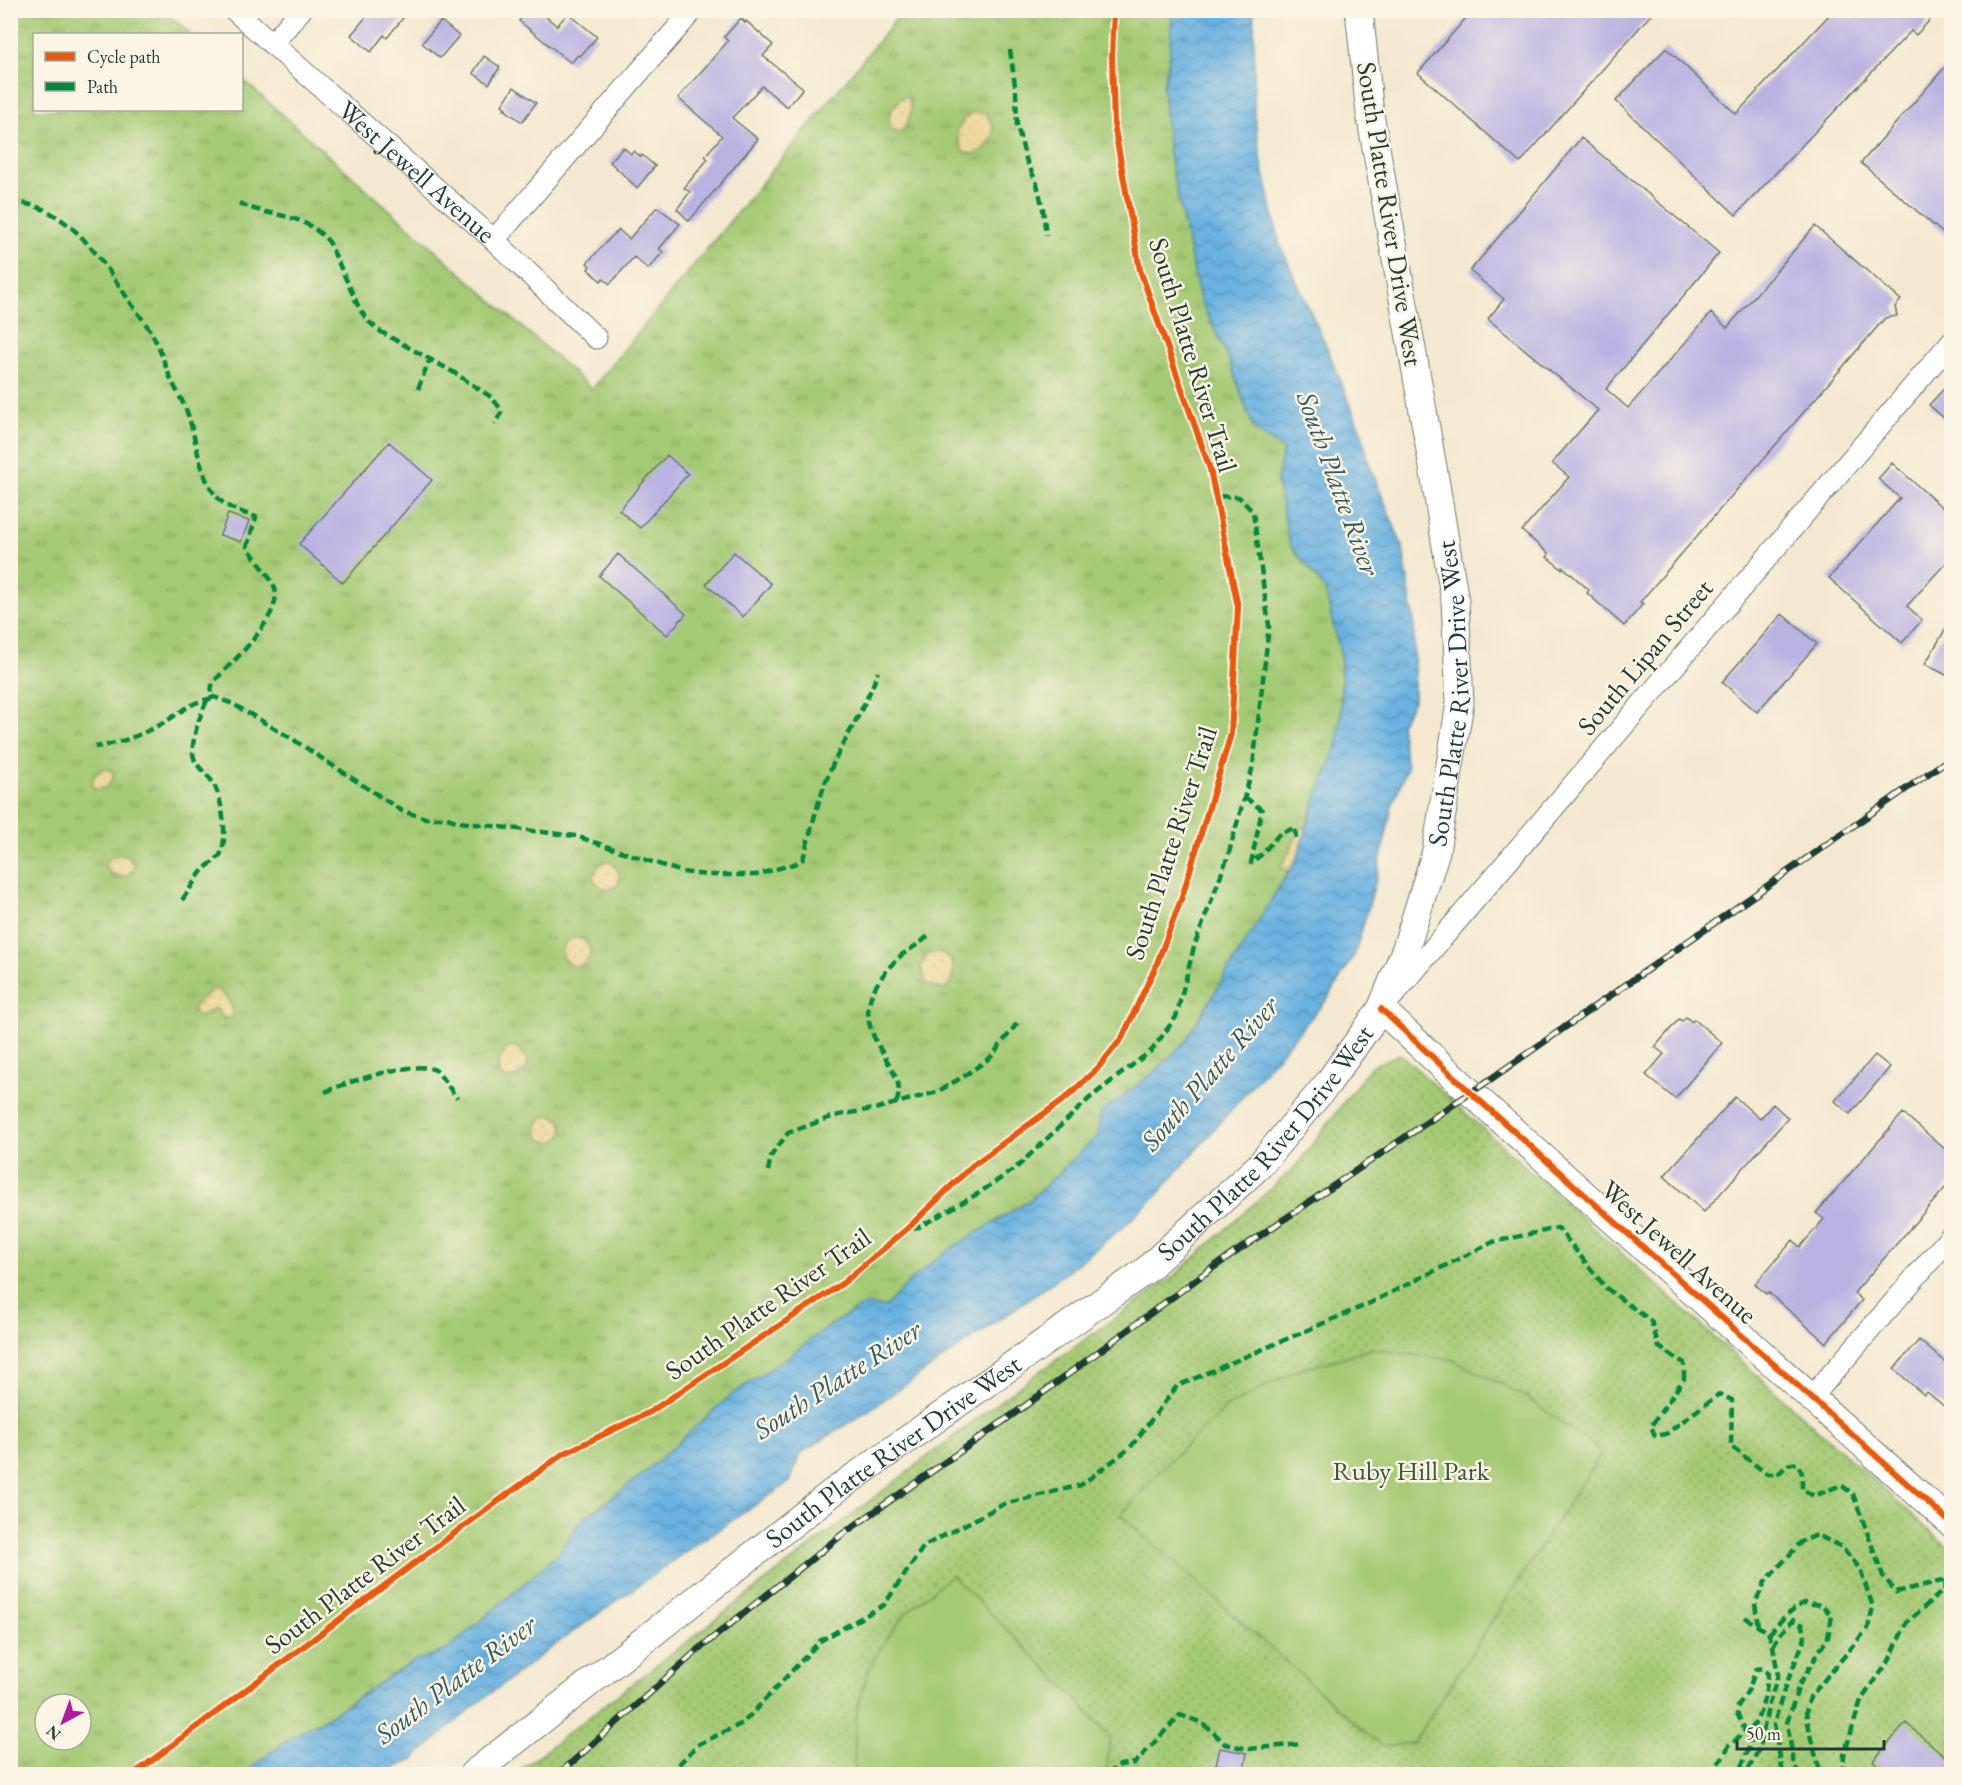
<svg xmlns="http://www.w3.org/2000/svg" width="1962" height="1785" font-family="'EB Garamond',serif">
<defs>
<pattern id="grass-tufts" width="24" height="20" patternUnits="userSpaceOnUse" patternTransform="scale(1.5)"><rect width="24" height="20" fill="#a5ca74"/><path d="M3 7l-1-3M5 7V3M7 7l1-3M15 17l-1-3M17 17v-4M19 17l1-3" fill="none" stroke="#86a560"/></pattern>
<pattern id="sand-dots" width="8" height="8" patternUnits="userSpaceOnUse" patternTransform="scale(1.5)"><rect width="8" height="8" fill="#eeda9e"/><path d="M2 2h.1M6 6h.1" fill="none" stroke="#ccbc89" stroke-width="1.8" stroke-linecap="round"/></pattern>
<pattern id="park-dots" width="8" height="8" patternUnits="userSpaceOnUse" patternTransform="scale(1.5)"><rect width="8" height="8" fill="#a5ca74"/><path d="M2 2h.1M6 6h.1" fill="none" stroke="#86a560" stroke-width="1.8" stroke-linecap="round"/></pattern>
<pattern id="water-waves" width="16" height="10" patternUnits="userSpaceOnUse" patternTransform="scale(1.5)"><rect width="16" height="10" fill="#6ab2e1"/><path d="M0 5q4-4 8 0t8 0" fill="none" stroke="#5792b7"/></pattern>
</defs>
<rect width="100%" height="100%" fill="#fcf5e5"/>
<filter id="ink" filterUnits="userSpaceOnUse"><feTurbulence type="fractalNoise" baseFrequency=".0167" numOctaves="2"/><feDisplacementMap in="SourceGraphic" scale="12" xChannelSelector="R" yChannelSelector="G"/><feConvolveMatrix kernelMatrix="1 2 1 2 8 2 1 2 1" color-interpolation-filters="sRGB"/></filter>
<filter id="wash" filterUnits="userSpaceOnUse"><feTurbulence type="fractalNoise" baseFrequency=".008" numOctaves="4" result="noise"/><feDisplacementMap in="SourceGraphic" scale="24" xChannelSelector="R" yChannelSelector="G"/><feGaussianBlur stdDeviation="1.35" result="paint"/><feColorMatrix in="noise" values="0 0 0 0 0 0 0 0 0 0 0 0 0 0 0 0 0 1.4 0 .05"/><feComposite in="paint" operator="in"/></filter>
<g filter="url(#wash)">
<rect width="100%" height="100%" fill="#f4e9d0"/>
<path fill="url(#grass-tufts)" stroke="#628454" stroke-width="1.5" fill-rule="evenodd" d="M11 11H164L191 34H34V110H242V79L592 389 903 11H1172L1170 53 1163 87 1169 155 1200 299 1229 360 1254 429 1283 450 1277 482 1290 545 1325 589 1341 657V713L1337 746 1315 801 1297 858 1184 1043 1152 1074 1101 1113 1098 1136 1029 1201 942 1254 909 1282 884 1308 865 1305 832 1324 789 1356 731 1395 642 1475 580 1521 559 1554 447 1650 412 1662 320 1722 290 1738 243 1774H11ZM45 1704H81V1740H45Z"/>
<path fill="url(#sand-dots)" stroke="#868c69" stroke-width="1.5" d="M903 97H907C915 108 909 119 904 129L896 133 890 126C887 113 893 105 903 97Z
M971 113H985C995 125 997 138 984 148 976 154 972 156 962 151L957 131 964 119Z
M103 769 112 770 114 776 107 787 97 790 92 785 94 776Z
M1302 826 1318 839 1296 874 1281 868Z
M119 854 129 857 134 864 132 872 123 877 112 874 105 867 108 859Z
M606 861C617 863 622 874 618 885L609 890 599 886 592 877 598 867Z
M562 952a14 14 0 1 1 28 0a14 14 0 1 1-28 0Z
M939 952C956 959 956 970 950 985L942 990 926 984 921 967 928 954Z
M214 988C222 991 234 1005 233 1014L230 1018 225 1020 216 1008 199 1017 192 1011 196 1004Z
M516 1047 527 1058 528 1064C524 1074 516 1078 506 1079L499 1075 498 1061 508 1048Z
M537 1129a13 13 0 1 1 26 0a13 13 0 1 1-26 0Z"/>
<path fill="url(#park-dots)" stroke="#628454" stroke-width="1.5" d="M1400 1054 1951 1550V1774H515L1014 1390 1174 1276 1296 1166 1371 1066Z"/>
<path fill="#a5ca74" stroke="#628454" stroke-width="1.5" d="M1371 1349 1453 1360 1526 1397 1602 1452 1413 1743 1381 1746 1121 1515 1167 1463 1227 1407 1293 1372Z
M952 1575 1075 1697 1110 1738 1107 1769 1100 1774H857L854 1763 857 1709 869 1669 888 1636 906 1613Z"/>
<path fill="url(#water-waves)" stroke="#44788a" stroke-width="1.5" d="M1172 11H1254V114L1263 169 1280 245 1324 341 1362 434 1369 464 1403 548 1414 623V701L1400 724 1407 768 1392 806 1377 876 1355 954 1329 997 1158 1194 1122 1228 1063 1275 872 1408 800 1454 790 1482 695 1545 559 1642 479 1702 412 1760 383 1774H243L290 1738 320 1722 412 1662 447 1650 558 1554 580 1521 642 1475 731 1395 789 1356 832 1324 865 1305 885 1307 909 1282 942 1254 1029 1201 1098 1136 1100 1113 1152 1074 1184 1043 1297 858 1315 801 1337 746 1341 713V657L1325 589 1290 545 1277 482 1283 450 1254 429 1229 360 1200 299 1169 155 1163 87 1170 53Z"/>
<g id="blocks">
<path fill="#bab3e2" d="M372 10H395L403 18 387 38 384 35 371 52 351 35Z
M528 10H538L557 26 568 13 597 37 580 56 578 55 571 63 519 21Z
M1473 10H1655L1520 163 1418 73Z
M1834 10H1939L1916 35 1911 31 1736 215 1616 101 1666 48 1736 114Z
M741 18 745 23 746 21 773 45 763 56 803 88 787 107 762 86 732 118 758 139 689 221 677 209 690 192 684 188 708 159 705 156 722 136 678 98 728 41 724 37Z
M441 21 459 36 440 58 422 43Z
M484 56 500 67 489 84 473 73Z
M1952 59V241L1861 163Z
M514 87 536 103 522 122 504 109 506 108 502 105Z
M1581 138 1719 253 1606 389 1628 408 1711 313 1727 328 1815 226 1901 300 1895 307 1897 316 1885 318 1640 602 1643 604 1624 626 1587 593 1589 590 1563 567 1562 569 1547 557 1549 554 1522 531 1569 477 1552 463 1598 410 1488 319 1504 299 1470 271Z
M623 147 631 154 634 151 641 157 642 155 655 166 637 188 610 162Z
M657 207 680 224 659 249 663 252 648 269 634 257 610 284 603 278 601 281 588 269 590 266 587 263 611 237 619 230 629 239Z
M1952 380V425L1929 405Z
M389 442 432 480 343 583 299 544Z
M667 455 688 474 640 528 619 510Z
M1892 463 1952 516V556L1907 606 1922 620 1902 643 1829 578 1900 498 1878 479Z
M228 514 249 521 241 542 220 535Z
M734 552 771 584 743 617 706 584Z
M618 554 686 614 667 635 599 576Z
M1782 614 1817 644 1757 712 1722 682Z
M1952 618V678L1925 664Z
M1686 1017 1692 1022 1694 1019 1722 1043 1675 1099 1646 1075 1664 1054 1655 1047 1679 1019 1682 1021Z
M1875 1055 1890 1067 1850 1114 1835 1101Z
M1735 1097 1760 1119 1773 1104 1788 1118 1704 1212 1664 1176Z
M1903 1113 1952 1155V1180L1854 1293 1862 1300 1826 1343 1768 1292 1766 1294 1755 1284 1793 1240 1800 1247 1824 1219 1816 1213Z
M1919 1340 1952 1368V1413L1927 1392 1924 1395 1894 1369Z
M1906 1723 1952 1762V1767L1945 1774H1888L1873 1761Z
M1220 1748 1247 1753 1244 1770 1216 1764Z"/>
</g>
</g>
<g filter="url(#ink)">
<use href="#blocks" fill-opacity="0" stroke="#6a796b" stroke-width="1.5"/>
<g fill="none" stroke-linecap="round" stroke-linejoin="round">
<defs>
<g id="minor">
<path id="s1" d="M234 10 494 240 596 338"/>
<path d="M272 44 301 10"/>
<path d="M494 240 693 10"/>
<path d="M1391 998 1952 341"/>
<path d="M1810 1399 1952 1235"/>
</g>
<g id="tertiary">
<path d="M1381 1009 1470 1092 1952 1524"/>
<path id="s2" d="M473 1774 833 1492 1145 1271 1259 1166 1328 1083 1381 1009 1406 948 1436 851 1460 703 1455 601 1433 467 1370 114 1359 10"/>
</g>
</defs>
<use href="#minor" stroke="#6a796b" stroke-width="23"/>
<use href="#tertiary" stroke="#6a796b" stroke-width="29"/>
<use href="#minor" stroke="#fff" stroke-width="21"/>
<use href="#tertiary" stroke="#fff" stroke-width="27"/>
<defs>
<path id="rail" d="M559 1774 699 1649 844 1533 1025 1406 1205 1273 1485 1083 1952 757"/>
</defs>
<use href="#rail" stroke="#1f3d34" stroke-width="7"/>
<use href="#rail" stroke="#fcf5e5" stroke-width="4.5" stroke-dasharray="14" stroke-linecap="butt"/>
<path stroke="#00873e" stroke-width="4.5" stroke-dasharray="9 4.5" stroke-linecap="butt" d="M1010 50 1016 92 1017 126 1026 159 1037 184 1043 209 1046 235
M10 202C64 203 97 253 124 293 133 307 144 320 152 334 160 348 164 363 170 377 176 391 185 404 189 418 198 446 199 478 219 499 228 509 244 513 256 517L247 547C256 559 267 572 274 586 286 612 235 660 217 678L212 686 210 699C192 701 180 713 165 722 143 734 120 744 95 747
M239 203C272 219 301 210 329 242L360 310 369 322 381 332 453 372 491 397 501 409V413L495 424
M418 389 430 358
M1245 797 1262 810 1251 863 1261 855 1280 833 1295 828 1296 838
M182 900C189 891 195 879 203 870 208 865 216 861 220 855 229 840 222 797 213 783 208 774 197 768 194 758 189 743 201 714 207 700L214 697 233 704 294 740 402 811 426 818H447L459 822 576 836 682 872 707 875H756L794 864 803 859C813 824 820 789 837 756 851 729 867 702 878 672
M325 1092C345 1083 418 1058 437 1071L457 1098
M896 1103C913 1069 846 1036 876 986 883 974 892 963 903 954 912 948 921 943 929 935
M768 1171 771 1156 788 1133 834 1116 878 1108 937 1092 966 1075 991 1057 1019 1021
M912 1228 919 1227 979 1193 1016 1168 1091 1097 1152 1050 1176 1017 1194 947 1228 856 1253 766 1269 626 1253 512 1239 497 1215 496
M1745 1617 1769 1634 1773 1646 1778 1675 1768 1707 1760 1747 1746 1774
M1758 1626 1755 1603 1765 1582 1801 1542 1817 1535 1842 1547 1860 1569 1873 1607 1868 1628 1810 1697 1806 1712 1811 1739 1821 1774
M1769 1634 1787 1614 1803 1603 1822 1605 1832 1616 1828 1637 1799 1685 1787 1723 1794 1764 1798 1774
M1773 1646 1780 1634 1793 1620 1803 1625 1805 1638 1784 1690 1774 1724 1783 1774
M669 1774 699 1744 743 1723 820 1641 884 1605 924 1546 1004 1504 1081 1485 1130 1448 1177 1386 1366 1305 1493 1242 1558 1228 1606 1288 1651 1321 1659 1347 1684 1363V1379L1651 1426 1655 1436 1666 1434 1719 1394 1732 1400 1731 1446 1767 1474H1778L1788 1465 1797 1463 1802 1473V1489L1814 1496 1841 1485 1853 1494 1883 1576 1896 1592 1946 1580 1945 1589 1906 1623 1889 1661 1861 1700 1844 1755 1843 1774
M1107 1774 1120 1765 1135 1763 1180 1715 1200 1722 1212 1731 1225 1744 1248 1749 1301 1744
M1711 1774V1771C1717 1766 1726 1753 1729 1745L1735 1741 1745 1730 1737 1713 1738 1706 1749 1689 1756 1669 1763 1668 1768 1674C1766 1694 1762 1715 1750 1731L1751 1743 1738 1774"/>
<defs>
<path id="cycleway" d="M1381 1009 1470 1092 1952 1524
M134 1774 464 1526 563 1454 650 1412 843 1283 908 1228 972 1166 1067 1097 1098 1068 1122 1038 1156 966 1182 897 1231 734 1238 607 1210 469 1140 270 1114 124 1112 56 1114 10"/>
</defs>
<use href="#cycleway" stroke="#fcf5e5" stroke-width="10"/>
<use href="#cycleway" stroke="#e8590c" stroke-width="6"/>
</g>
</g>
<g text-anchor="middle" stroke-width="5" stroke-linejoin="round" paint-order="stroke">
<g font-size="27" fill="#1f3d34" stroke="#fcf5e5">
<text dy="9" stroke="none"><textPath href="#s1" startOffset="244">West Jewell Avenue</textPath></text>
<text transform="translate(1390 214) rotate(81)" y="9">South Platte River Drive West</text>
<text transform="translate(1193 355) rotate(73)" y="9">South Platte River Trail</text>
<text transform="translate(1645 657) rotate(-50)" y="9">South Lipan Street</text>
<text dy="9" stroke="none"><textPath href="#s2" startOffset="1520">South Platte River Drive West</textPath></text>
<text transform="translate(1171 843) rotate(-72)" y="9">South Platte River Trail</text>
<text dy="9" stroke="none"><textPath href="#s2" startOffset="1016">South Platte River Drive West</textPath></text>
<text transform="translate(1679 1252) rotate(42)" y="9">West Jewell Avenue</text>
<text transform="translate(768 1304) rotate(-35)" y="9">South Platte River Trail</text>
<text dy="9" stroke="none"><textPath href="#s2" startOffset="530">South Platte River Drive West</textPath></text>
<text transform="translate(365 1575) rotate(-37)" y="9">South Platte River Trail</text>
</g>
<g font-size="27" fill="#3a5941" stroke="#fcf5e5">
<text x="1411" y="1480">Ruby Hill Park</text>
</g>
<g font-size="28" font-style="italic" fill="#325a5f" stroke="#fcf5e5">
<text transform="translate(1339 483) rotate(70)" y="10">South Platte River</text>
<text transform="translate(1209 1073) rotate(-49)" y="10">South Platte River</text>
<text transform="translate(837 1379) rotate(-33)" y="10">South Platte River</text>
<text transform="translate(455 1679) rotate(-37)" y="10">South Platte River</text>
</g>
</g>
<rect width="1962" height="1785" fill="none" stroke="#fcf5e5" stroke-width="36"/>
<rect x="33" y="33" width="210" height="78" fill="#fcf5e5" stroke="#a4ab9e" stroke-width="1.5"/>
<rect x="45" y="52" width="30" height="9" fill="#e8590c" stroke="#a4ab9e" stroke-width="1.5"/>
<text x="87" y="63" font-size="18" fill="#1f3d34">Cycle path</text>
<rect x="45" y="82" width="30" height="9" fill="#00873e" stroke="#a4ab9e" stroke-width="1.5"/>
<text x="87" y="93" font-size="18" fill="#1f3d34">Path</text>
<g transform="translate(63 1722) rotate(221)"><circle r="28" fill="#fcf5e5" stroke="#a4ab9e" stroke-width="1.5"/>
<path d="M0-4.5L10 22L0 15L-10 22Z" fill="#b5179e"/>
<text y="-9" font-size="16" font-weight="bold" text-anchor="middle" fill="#1f3d34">N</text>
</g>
<path d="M1737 1740v9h147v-9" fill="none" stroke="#1f3d34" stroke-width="3"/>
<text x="1746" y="1740" font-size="18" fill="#1f3d34" stroke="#fcf5e5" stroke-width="4.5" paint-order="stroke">50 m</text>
</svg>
